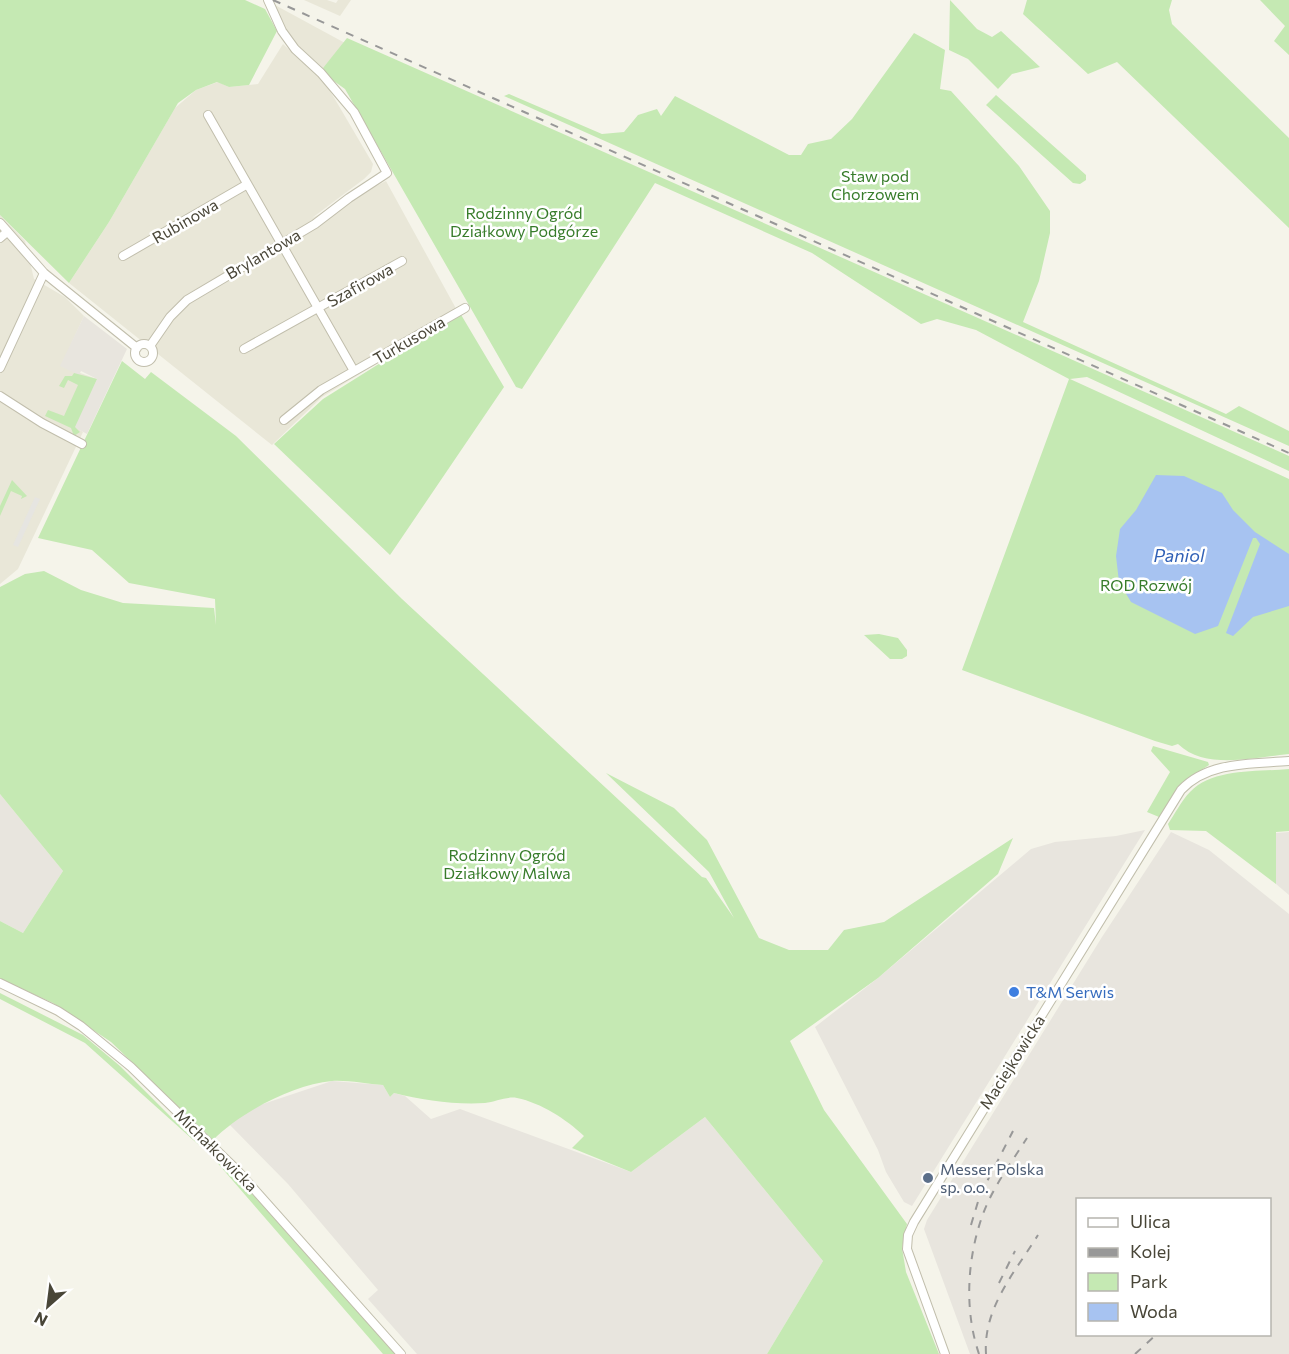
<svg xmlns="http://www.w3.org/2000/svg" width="1289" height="1354" font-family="Commissioner,sans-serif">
<rect width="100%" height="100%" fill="#f5f4ea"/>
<path fill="#e9e7d8" d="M304 0H327L336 3 338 0H351L340 16Z
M275 5 345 43 323 68 289 37Z
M283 44 326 84 373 164 371 172 364 179 312 218 386 181 459 314 322 397 272 445 69 283 109 222 175 108 196 90 218 82 229 87 258 84Z
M0 215 25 241 34 279 65 297 84 316 61 366 97 379 75 427 83 432 18 569 0 584Z"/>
<path fill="#e8e5de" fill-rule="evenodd" d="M84 316 127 349 87 434 74 427 97 379 81 371 79 375 60 366Z
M0 794 63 871 23 933 0 921Z
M1145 830 912 1206 904 1202 886 1172 878 1150 815 1027 878 978 1031 849 1055 842 1116 836Z
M1171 832 1209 850 1289 914V1354H970L924 1229 927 1220 1102 937ZM1078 1200H1270V1334H1078Z
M1289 832V895L1276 884V833Z
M332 1081 383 1085 390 1097 394 1093 405 1096 431 1119 460 1109 631 1172 705 1117 823 1261 767 1354H417L368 1299 378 1290 288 1184 229 1124 257 1106Z"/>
<path fill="#c5e9b3" d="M0 0H245L265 9 277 31 249 85 229 87 217 82 196 90 178 103 109 222 69 283 0 215Z
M950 0 977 29 992 37 1001 31 1040 67 1012 74 998 89 968 59 949 50Z
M1027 0H1172L1169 10 1172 24 1289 138V228L1117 62 1088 74 1023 14Z
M1260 0H1289V55L1274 41 1285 26Z
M914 33 945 50 940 89 951 91 1019 166 1050 211V233L1039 281 1023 322 1226 414 1239 406 1289 431V446L504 96 509 94 602 134 624 132 638 115 657 109 661 116 675 96 789 155H801L808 144 831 139 852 119Z
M347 38 1289 456V471L1087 377 1070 379 1289 479V754C1255 757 1206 771 1178 744L1172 746 1155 741 962 670 1069 379 976 330 937 319 921 324 812 253 655 183 522 389 516 387 345 89 331 79 323 68Z
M996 95 1086 175V180L1080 184 1073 183 986 105Z
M460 313 504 387 390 555 274 444 323 399Z
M122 361 145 379 151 372 236 436 402 599 702 877 706 878 734 918 709 872 606 773 674 808 707 840 759 938 789 950H828L844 930 884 922 1013 838 998 874 878 978 790 1041 824 1110 907 1224 902 1248 906 1272 939 1354H767L823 1261 705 1117 631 1172 572 1148 584 1136C566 1119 541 1103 517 1098 507 1096 495 1102 485 1103 455 1105 423 1100 394 1093L390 1097 383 1085C367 1084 348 1080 332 1081 292 1085 241 1112 213 1140L111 1042 53 1003 0 979V921L23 933 63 871 0 794V587L25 574 44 571 81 590 123 603 214 608 216 625 215 599 129 583 92 550 38 538Z
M74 373 97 379 75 427 80 432 74 436 71 428 45 416 48 410 64 416 78 385 68 380 64 388 59 386 65 376H72Z
M12 480 27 496 21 499 22 496 11 491 0 516V506Z
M879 634 898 638 907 650V656L902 659H890L864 635Z
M1153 746 1208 762 1209 765 1185 781 1159 817 1147 812 1170 772 1151 751Z
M1289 769V831L1276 832V884L1206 831 1170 830 1168 824C1175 814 1181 801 1190 792 1213 768 1257 772 1289 769Z
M0 993 83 1035 120 1066 201 1147 85 1043 0 999Z
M214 1159 254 1196 396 1354H383Z"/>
<path fill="#e6e5e1" d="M35 497 40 499 18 547 13 545Z"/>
<path fill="#a7c3f1" d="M1156 475 1184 476 1222 493 1233 510 1255 532 1289 554V606L1253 617 1233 636 1226 633 1260 544 1256 538H1253L1218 626 1195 634 1131 602 1119 582 1116 556 1120 529 1136 510Z"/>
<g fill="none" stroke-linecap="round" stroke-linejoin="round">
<defs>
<path id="minor" d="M208 115 354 371
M0 223 44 273 137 348
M0 238 7 232
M123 256 246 185
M135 353a9 9 0 1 1 18 0a9 9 0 1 1-18 0Z
M150 346 170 317 187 300 315 224 349 198 387 173 354 112 321 73 295 49 282 31 268 0
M244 349 402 261
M0 368 44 273
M0 396 42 423 82 444
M284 420 321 390 465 308
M0 983 58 1011 81 1026 131 1067 237 1170 401 1354
M945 1354 907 1249 908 1235 914 1222 1181 790C1208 761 1252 764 1289 761"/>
</defs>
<use href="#minor" stroke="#c1beac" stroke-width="10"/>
<use href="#minor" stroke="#fff" stroke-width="8"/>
<path stroke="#989898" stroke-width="2" stroke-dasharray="8 8" stroke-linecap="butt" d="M273 0 1289 453
M971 1225 980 1195 1013 1131
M999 1283 1015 1251
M979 1354C964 1310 967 1258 983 1214 993 1187 1011 1163 1027 1138
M986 1354C983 1308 1015 1272 1038 1235
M1135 1354 1157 1334"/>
</g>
<circle fill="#3f7fe0" stroke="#fff" stroke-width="2" cx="1014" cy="992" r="6"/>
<circle fill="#5c6f8a" stroke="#fff" stroke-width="2" cx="928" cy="1178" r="6"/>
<g text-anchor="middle" stroke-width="5" stroke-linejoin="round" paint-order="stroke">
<g font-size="16" fill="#377c2a" stroke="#fff">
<text x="875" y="182">Staw pod<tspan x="875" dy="18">Chorzowem</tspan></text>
<text x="524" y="219">Rodzinny Ogród<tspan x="524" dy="18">Działkowy Podgórze</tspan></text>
<text x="1146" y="591">ROD Rozwój</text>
<text x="507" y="861">Rodzinny Ogród<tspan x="507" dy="18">Działkowy Malwa</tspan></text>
</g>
<g font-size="16" fill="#494638" stroke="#fff">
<text transform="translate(185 221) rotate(-30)" y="6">Rubinowa</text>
<text transform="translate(263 254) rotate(-30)" y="6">Brylantowa</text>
<text transform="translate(360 285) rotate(-29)" y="6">Szafirowa</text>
<text transform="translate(409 340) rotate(-30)" y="6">Turkusowa</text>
<text transform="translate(1012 1062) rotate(-58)" y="6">Maciejkowicka</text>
<text transform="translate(216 1150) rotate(45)" y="6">Michałkowicka</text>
</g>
<g font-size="16" fill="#366cbe" stroke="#fff" text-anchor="start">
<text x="1026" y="998">T&amp;M Serwis</text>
</g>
<g font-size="16" fill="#4e5e75" stroke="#fff" text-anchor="start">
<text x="940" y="1175">Messer Polska<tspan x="940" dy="18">sp. o.o.</tspan></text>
</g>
<g font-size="18" font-style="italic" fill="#3060b6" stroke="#fff">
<text x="1179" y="562">Paniol</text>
</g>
</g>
<rect x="1076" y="1198" width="195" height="138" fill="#ffffff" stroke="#b6b5af" stroke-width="1.5"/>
<rect x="1088" y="1218" width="30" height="9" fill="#ffffff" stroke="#b6b5af" stroke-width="1.5"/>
<text x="1130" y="1228" font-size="18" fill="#494638">Ulica</text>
<rect x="1088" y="1248" width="30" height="9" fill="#989898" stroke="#b6b5af" stroke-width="1.5"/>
<text x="1130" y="1258" font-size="18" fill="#494638">Kolej</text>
<rect x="1088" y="1273" width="30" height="18" fill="#c5e9b3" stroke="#b6b5af" stroke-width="1.5"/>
<text x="1130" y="1288" font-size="18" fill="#494638">Park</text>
<rect x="1088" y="1303" width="30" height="18" fill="#a7c3f1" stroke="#b6b5af" stroke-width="1.5"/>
<text x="1130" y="1318" font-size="18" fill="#494638">Woda</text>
<g transform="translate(48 1306) rotate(208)" stroke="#ffffff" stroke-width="4.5" paint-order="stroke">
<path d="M0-4.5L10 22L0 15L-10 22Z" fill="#494638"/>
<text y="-9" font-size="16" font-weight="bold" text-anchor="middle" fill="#494638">N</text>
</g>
</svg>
